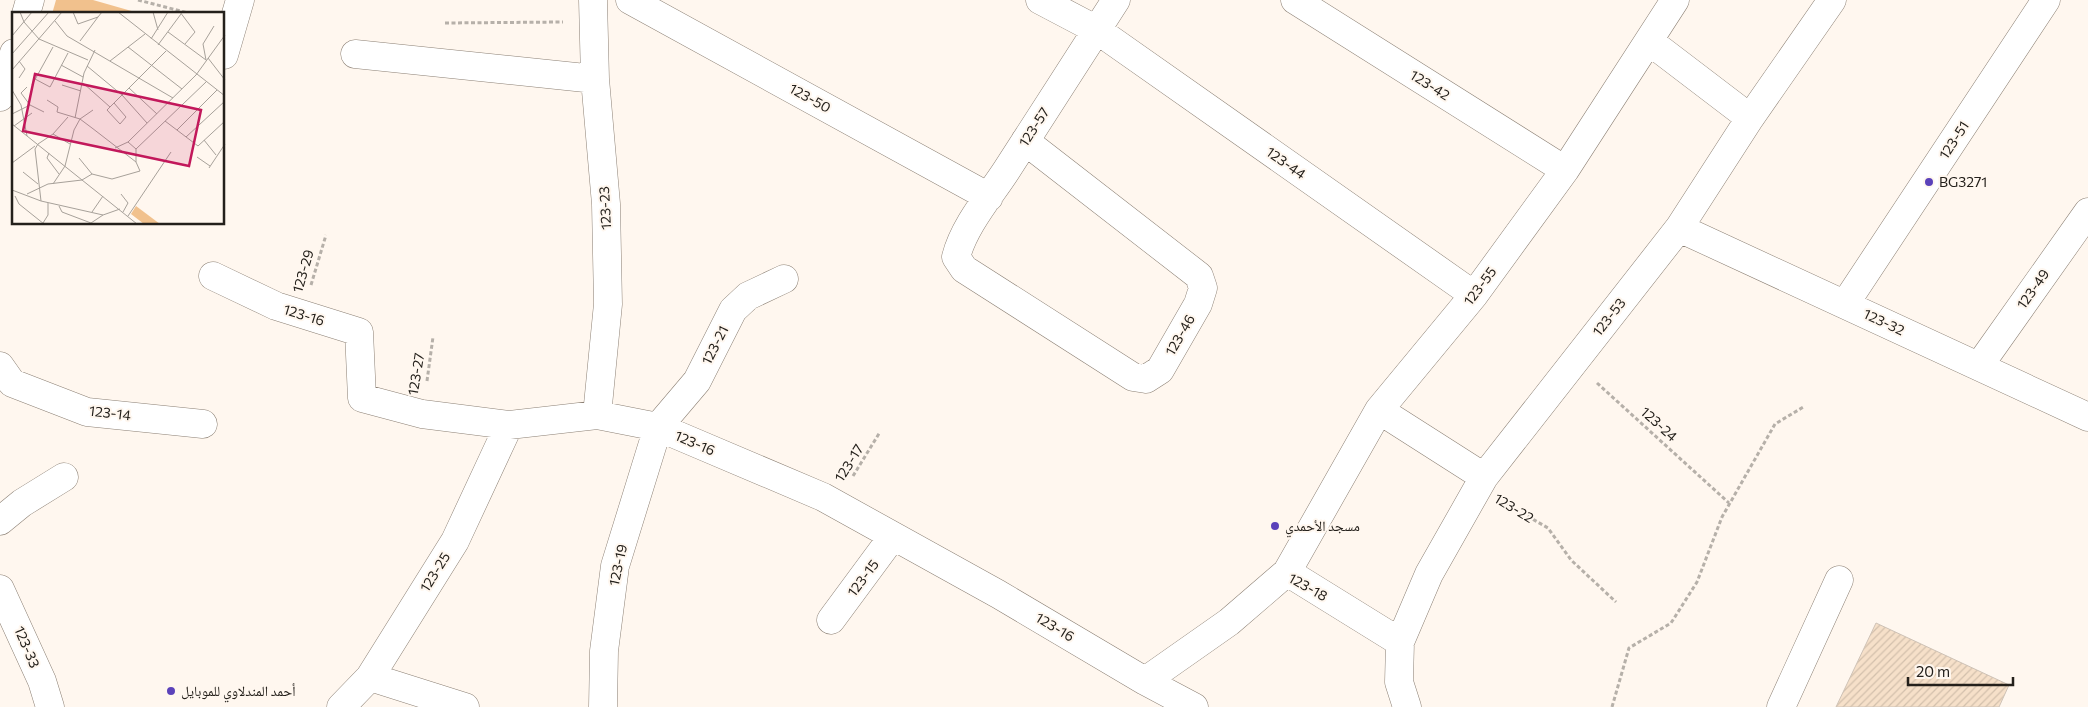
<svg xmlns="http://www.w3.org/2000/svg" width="2088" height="707" font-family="Commissioner,'Noto Naskh Arabic',sans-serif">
<defs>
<pattern id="building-hatch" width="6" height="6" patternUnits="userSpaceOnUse" patternTransform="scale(1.25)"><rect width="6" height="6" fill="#f6e0c9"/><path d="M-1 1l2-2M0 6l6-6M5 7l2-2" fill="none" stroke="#d3c0ac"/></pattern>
</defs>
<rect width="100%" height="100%" fill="#fff7ef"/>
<path fill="#f1c18d" d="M56 0H93L142 14H52Z"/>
<path fill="url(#building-hatch)" stroke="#cec2b6" d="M1876 623 2009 685 1999 707H1836Z"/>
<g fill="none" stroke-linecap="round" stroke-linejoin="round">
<defs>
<path id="minor" d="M593 0 595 79 606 204 608 304 597 415
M630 0 989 197
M1040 0 1097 30 1474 295
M1295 0 1565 170
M26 14 30 0
M1649 41 1750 118
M355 54 595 79
M224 55 240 0
M0 97 14 53
M1025 141 1199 276 1203 288 1198 304 1160 370 1146 379 1133 377 964 269 956 257C964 226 989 197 1006 171 1043 114 1079 57 1116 0
M1679 228 2088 417
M213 276 276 306 359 332 362 398 422 414 509 425 597 415 658 427 823 497 998 594 1145 681 1194 707
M1845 304 2046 0
M0 366 12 383 87 412 203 424
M1979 366 2088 212
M1379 410 1484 477
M0 521 22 503 64 477
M1287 572 1379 410 1474 295 1565 170 1675 0
M0 589 42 681 50 707
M831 620 893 536
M1400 642 1429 574 1484 477 1679 228 1750 118 1832 0
M370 677 465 707
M1145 681 1229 622 1287 572 1400 642 1399 682 1407 707
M341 707 370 677 455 541 509 425
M603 707 604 651 615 566 658 427 697 381 733 310 748 296 784 279
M1781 707 1839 580"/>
</defs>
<use href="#minor" stroke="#8c8075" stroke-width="29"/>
<path stroke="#b6b0a9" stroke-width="3" stroke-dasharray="4 2.5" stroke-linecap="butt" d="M138 0 192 14
M445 23 563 22
M311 285 326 235
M427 381 433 337
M1597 383 1729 503
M853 476 880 432
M1505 503 1548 528 1571 560 1616 602
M1612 707 1629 648 1671 623 1697 582 1722 517 1775 424 1805 406"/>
<use href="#minor" stroke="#fff" stroke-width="28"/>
</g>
<g fill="#5b42ba" stroke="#fff7ef" stroke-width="2">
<circle cx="1929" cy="182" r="5"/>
<circle cx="1275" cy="526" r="5"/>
<circle cx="171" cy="691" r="5"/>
</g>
<g text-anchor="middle" stroke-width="4" stroke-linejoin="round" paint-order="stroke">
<g font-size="14" fill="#24201b" stroke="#fff7ef">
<text transform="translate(1430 85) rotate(32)" y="5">123-42</text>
<text transform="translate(810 98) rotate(29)" y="5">123-50</text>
<text transform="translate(1034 127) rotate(-57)" y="5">123-57</text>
<text transform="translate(1954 140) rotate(-57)" y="5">123-51</text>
<text transform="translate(1286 163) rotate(35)" y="5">123-44</text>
<text transform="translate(605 208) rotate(-93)" y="5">123-23</text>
<text transform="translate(303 271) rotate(-74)" y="5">123-29</text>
<text transform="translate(1480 286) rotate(-53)" y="5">123-55</text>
<text transform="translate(2033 289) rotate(-55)" y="5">123-49</text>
<text transform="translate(304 315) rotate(17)" y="5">123-16</text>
<text transform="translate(1609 317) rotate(-52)" y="5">123-53</text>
<text transform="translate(1884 322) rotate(25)" y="5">123-32</text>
<text transform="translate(1180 335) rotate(-60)" y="5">123-46</text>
<text transform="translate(715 345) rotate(-63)" y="5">123-21</text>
<text transform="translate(416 374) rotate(-81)" y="5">123-27</text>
<text transform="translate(110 413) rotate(7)" y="5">123-14</text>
<text transform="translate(1659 424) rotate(42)" y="5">123-24</text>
<text transform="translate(695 443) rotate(23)" y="5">123-16</text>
<text transform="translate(849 463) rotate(-58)" y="5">123-17</text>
<text transform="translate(1514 508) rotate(31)" y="5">123-22</text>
<text transform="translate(618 565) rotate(-78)" y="5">123-19</text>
<text transform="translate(435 572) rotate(-58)" y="5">123-25</text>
<text transform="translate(863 578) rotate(-53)" y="5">123-15</text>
<text transform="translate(1308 587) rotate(29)" y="5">123-18</text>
<text transform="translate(1055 627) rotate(31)" y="5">123-16</text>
<text transform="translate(27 647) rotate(67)" y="5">123-33</text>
</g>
<g font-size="14" fill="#24201b" stroke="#fff7ef" text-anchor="start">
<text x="1939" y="187">BG3271</text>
<text x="1285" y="531">مسجد الأحمدي</text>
<text x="181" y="696">أحمد المندلاوي للموبايل</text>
</g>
</g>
<g transform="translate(12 12)">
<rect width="212" height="212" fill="#fff7ef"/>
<path d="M124 194 148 212H132L119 202Z" fill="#f1c18d"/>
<path fill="none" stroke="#a7a19a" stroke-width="1" d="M8 0 12 10 27 27 76 48M61 0 66 12 86 5 90 0M106 0 213 84M141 0 146 18M168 0 183 20 173 32M43 9 55 24 161 86M156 20 194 48M0 24 20 0M139 27 156 0M68 29 86 5M146 33 169 2M116 35 170 77M0 42 37 0M196 46 213 68M194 48 191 32 202 14M98 49 133 22M49 53 71 65M75 54 110 83 135 111M0 58 50 0M7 66 13 57 7 49M23 67 38 75 56 41M71 71 98 95M20 73 41 35M50 73 69 79M15 75 9 81 18 93 32 100M117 76 145 102M0 78 9 93 15 124M35 88 46 95 45 100 68 107 80 116 124 150 128 159 100 167 80 162M102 91 114 105 108 112 95 98 154 39M0 102 18 93M63 106 72 61 83 38M153 109 186 134 213 109M0 112 125 212M2 114 20 101M165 118 205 78M41 122 58 132M174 125 213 89M192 128 204 143M116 130 184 63 213 23M26 132 23 137 29 189M26 132 41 122 56 105M103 136 116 130 124 137V150M124 137 194 70M37 141 35 146 47 162M185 145 198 154M0 151 23 134M197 156 213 132M11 160 26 172M41 172 53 154 62 118 68 107 81 98M0 178 29 189 91 203 108 197M15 182 36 172 70 168 80 162 67 146M109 182 116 191 111 200M3 184 7 192 32 212M47 194 50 200 79 211 91 203M80 200 91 184M116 204 159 140M31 211 36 203V191"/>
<path fill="#c2185b" fill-opacity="0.15" stroke="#c2185b" stroke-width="2.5" d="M23 62 189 98 177 154 11 119Z"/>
<rect width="212" height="212" fill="none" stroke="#24201b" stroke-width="2.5"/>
</g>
<path d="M1908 677v8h105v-8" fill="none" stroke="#24201b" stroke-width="2.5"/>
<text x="1916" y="677" font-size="15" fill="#24201b" stroke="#fff7ef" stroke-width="4" paint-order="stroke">20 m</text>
</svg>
